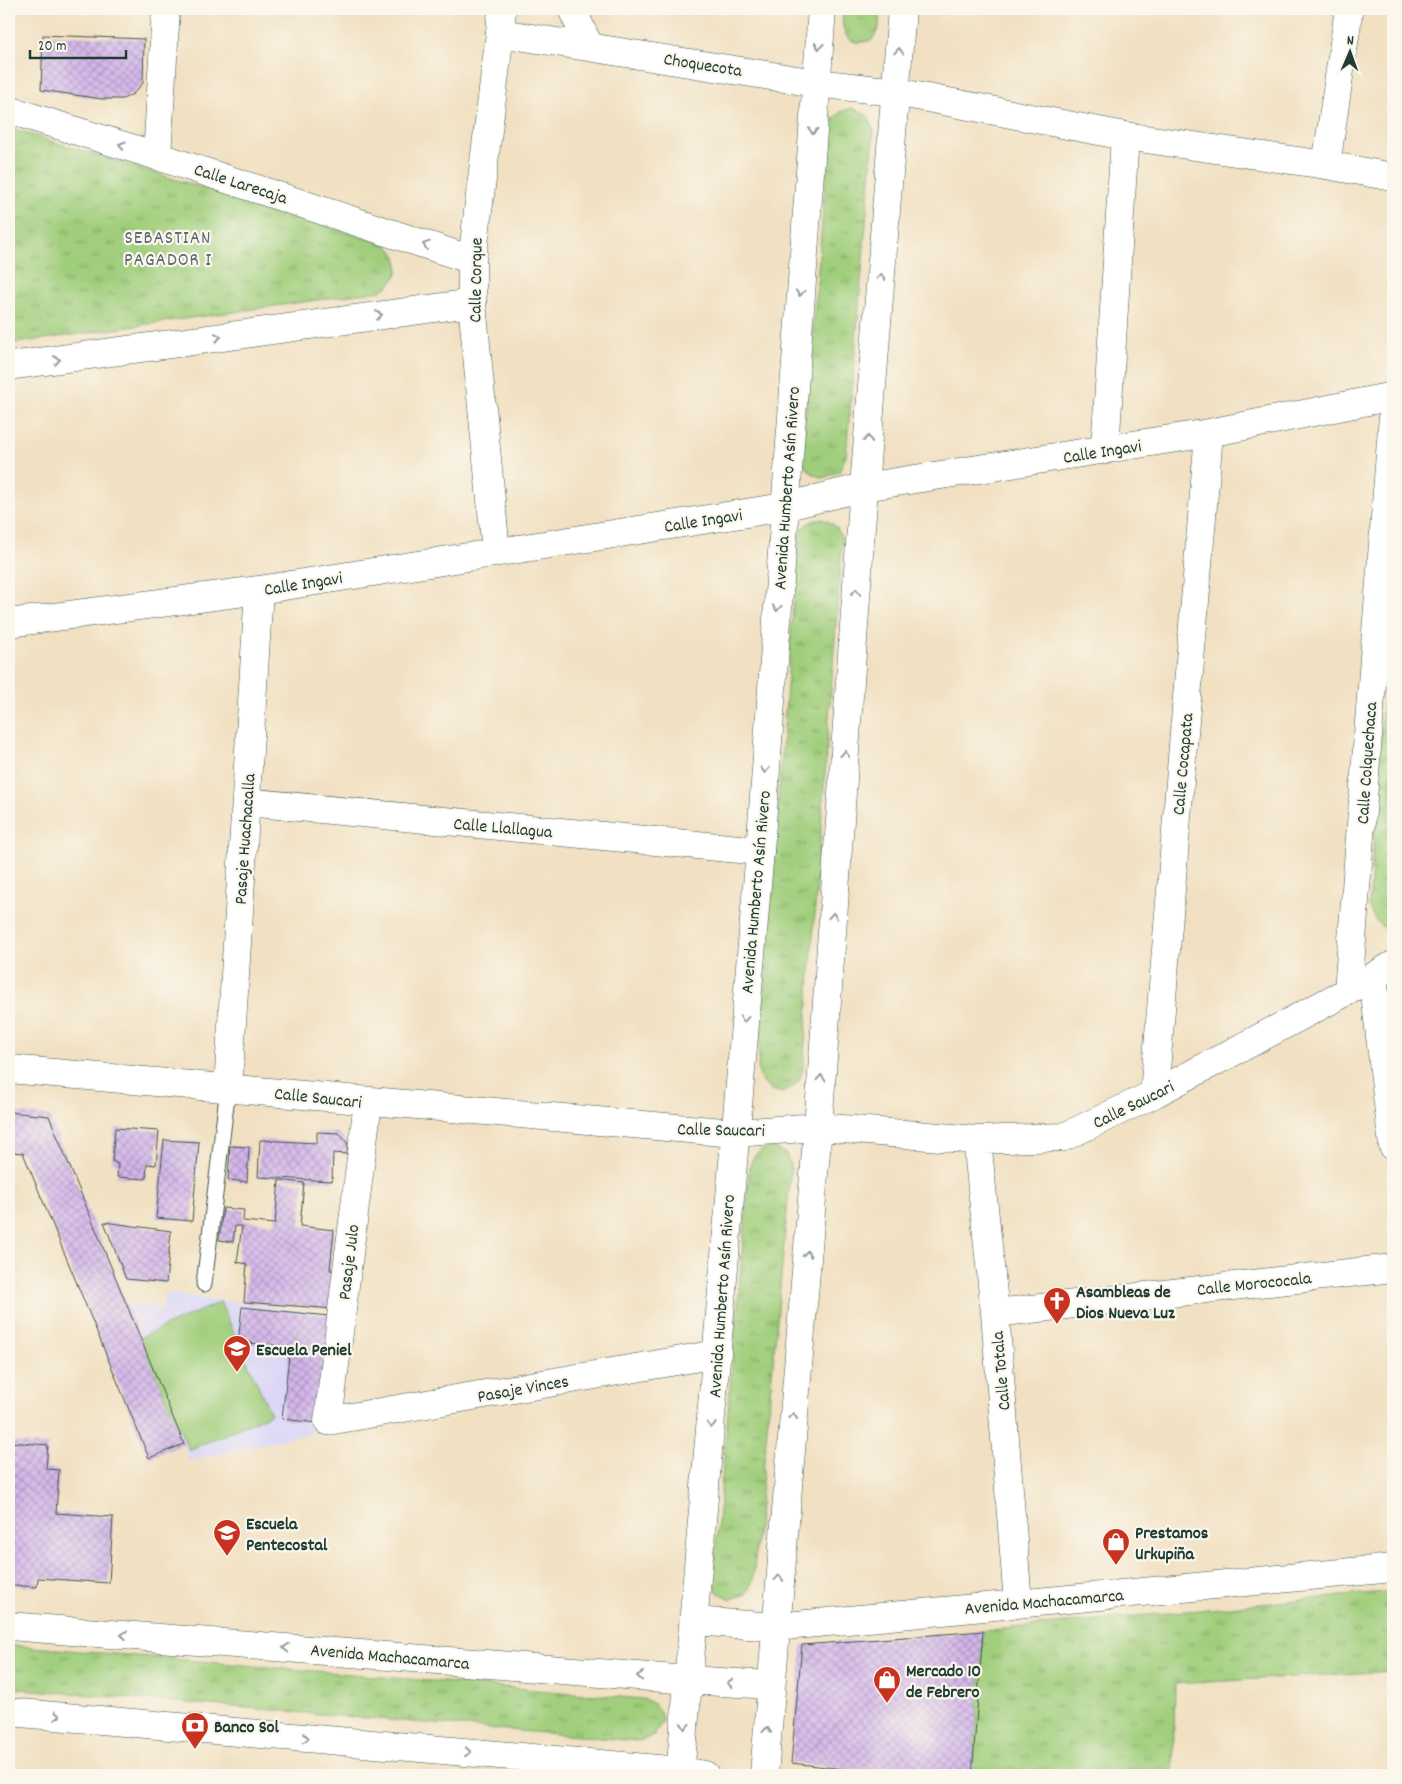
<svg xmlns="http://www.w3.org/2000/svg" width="1402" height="1784" font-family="Dekko,sans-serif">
<defs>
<pattern id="grass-tufts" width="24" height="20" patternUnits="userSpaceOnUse" patternTransform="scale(1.25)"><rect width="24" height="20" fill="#a0ce7c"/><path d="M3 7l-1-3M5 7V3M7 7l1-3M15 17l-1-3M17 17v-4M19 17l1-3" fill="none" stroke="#82a866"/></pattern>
<pattern id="building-cross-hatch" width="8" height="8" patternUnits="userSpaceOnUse" patternTransform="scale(1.25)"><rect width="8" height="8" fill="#d4b6eb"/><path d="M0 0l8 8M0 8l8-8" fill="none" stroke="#ab95bf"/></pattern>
</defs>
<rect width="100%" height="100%" fill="#fbf7ec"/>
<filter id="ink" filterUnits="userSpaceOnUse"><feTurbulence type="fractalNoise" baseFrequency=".02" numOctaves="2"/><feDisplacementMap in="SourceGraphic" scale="10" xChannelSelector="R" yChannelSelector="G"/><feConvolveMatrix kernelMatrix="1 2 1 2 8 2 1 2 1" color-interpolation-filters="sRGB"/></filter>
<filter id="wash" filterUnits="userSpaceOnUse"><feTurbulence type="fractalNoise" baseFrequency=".0096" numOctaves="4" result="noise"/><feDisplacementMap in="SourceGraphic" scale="20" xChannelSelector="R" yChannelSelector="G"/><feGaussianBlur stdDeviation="1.12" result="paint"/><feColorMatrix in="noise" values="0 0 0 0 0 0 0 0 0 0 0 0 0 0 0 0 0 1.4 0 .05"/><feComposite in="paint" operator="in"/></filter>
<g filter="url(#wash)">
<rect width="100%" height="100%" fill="#f1e0c1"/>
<path fill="#dad6f7" d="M165 1293 326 1314 311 1433 189 1461 184 1444 128 1304 163 1309Z"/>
<path fill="url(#grass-tufts)" stroke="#608658" d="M843 9H880L879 28 872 40 858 43C841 38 842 24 843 9Z
M852 108 868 116 874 131 846 456 839 472 823 478C810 474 804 468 802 455L830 130C832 116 839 111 852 108Z
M9 128 387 245C404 260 401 281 380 291L9 344Z
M821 519C834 522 840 529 842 542L803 1071C795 1099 763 1099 758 1069L798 541C801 528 807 521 821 519Z
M1393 559V930C1379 928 1374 920 1369 907Z
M772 1147 786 1154 791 1168 753 1580 746 1594 731 1599 717 1592 713 1578 750 1166C753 1154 760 1149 772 1147Z
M1393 1591V1671L1175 1684 1173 1775H972L983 1631Z
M9 1645 643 1699C655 1702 661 1709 662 1722L654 1736 638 1741 9 1688Z"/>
<path fill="#a0ce7c" stroke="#608658" d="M1393 745V848L1386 847Z
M220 1302 271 1414 189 1450 139 1338Z"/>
<g id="blocks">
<path fill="url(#building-cross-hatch)" d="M43 35 144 39 143 83 133 94 123 99H102L41 90Z
M9 1112 49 1116 184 1444 149 1458 23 1153 9 1152Z
M115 1128 159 1131 156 1165 147 1164 146 1179 117 1177 118 1164 112 1161Z
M317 1132 339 1133 348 1144 347 1154 333 1153 332 1181 258 1177 260 1140 317 1143Z
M164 1140 199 1142 192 1221 156 1218Z
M230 1146 249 1147 247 1182 228 1180Z
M279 1180 304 1183 300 1226 334 1230 330 1270 338 1271 334 1309 244 1302 247 1264 237 1262 242 1226H235L233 1242 219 1240 223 1208 244 1210 243 1221 275 1224Z
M104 1222 171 1231 166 1283 126 1279Z
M242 1307 338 1317 326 1424 282 1419 290 1347 238 1342Z
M9 1442 48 1445 46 1469 59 1470 56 1513 113 1517 109 1583 38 1578 37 1587 9 1585Z
M983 1631 972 1775H897L791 1763 802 1645Z"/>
</g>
</g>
<g filter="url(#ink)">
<use href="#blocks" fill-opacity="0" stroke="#3e5549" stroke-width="1"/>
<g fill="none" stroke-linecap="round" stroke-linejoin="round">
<defs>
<path id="service" d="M204 1284 228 1088"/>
<path id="minor" d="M572 9 589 46
M500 33 502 9
M157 156 166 9
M1326 165 1349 9
M472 303 496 552
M1105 450 1125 136
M9 623 259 590 784 507 864 487 1209 433 1393 396
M246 802 760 851
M1373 977 1393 1146
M1348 991 1393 415
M9 1069 734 1133 818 1127 977 1140 1064 1137 1154 1094 1348 991 1393 965
M228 1088 259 590
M1154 1094 1209 433
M368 1102 328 1421 717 1354
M977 1140 995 1313 1018 1603
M995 1313 1393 1268"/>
<path id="tertiary" d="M9 110 157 156 472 260
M9 366 472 303V260L500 33 816 83 896 92 1125 136 1326 165 1393 177
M694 1621 775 1627 1393 1568
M9 1626 688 1680 771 1685
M9 1712 681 1771 705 1775
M680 1775 760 851 822 9
M764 1775 818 1127 864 487 902 9"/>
</defs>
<use href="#service" stroke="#3e5549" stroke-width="17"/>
<use href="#minor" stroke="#3e5549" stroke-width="29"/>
<use href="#tertiary" stroke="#3e5549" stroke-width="29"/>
<use href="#service" stroke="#fff" stroke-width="15"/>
<use href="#minor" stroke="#fff" stroke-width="28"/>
<use href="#tertiary" stroke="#fff" stroke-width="28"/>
</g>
<defs><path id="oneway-chevron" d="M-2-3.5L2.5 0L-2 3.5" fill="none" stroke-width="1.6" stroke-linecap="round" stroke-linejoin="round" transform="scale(1.25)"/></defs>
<g stroke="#8f9e9a">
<use href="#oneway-chevron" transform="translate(819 46) rotate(95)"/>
<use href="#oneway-chevron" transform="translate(899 51) rotate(-86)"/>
<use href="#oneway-chevron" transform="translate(813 131) rotate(94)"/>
<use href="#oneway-chevron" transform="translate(122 145) rotate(-163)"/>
<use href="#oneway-chevron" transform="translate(426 245) rotate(-162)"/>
<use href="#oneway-chevron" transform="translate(881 277) rotate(-85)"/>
<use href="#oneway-chevron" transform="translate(800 293) rotate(94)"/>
<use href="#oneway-chevron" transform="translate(379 315) rotate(-8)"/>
<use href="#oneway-chevron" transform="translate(218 337) rotate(-8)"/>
<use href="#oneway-chevron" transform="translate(57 360) rotate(-8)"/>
<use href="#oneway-chevron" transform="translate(868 439) rotate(-85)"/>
<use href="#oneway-chevron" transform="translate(856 592) rotate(-86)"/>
<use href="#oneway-chevron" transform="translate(777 608) rotate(94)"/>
<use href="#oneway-chevron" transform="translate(845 754) rotate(-86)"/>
<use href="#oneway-chevron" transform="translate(765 770) rotate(94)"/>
<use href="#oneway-chevron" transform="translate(833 916) rotate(-86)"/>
<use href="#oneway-chevron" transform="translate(744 1019) rotate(95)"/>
<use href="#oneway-chevron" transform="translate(821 1078) rotate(-86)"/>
<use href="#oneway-chevron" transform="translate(807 1254) rotate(-85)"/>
<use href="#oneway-chevron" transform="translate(793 1416) rotate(-85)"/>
<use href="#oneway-chevron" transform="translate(711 1425) rotate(95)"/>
<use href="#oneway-chevron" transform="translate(779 1578) rotate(-85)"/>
<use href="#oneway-chevron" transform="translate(124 1635) rotate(-175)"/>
<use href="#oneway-chevron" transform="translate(286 1648) rotate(-175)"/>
<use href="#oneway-chevron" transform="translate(640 1676) rotate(-175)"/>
<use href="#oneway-chevron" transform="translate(730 1683) rotate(-177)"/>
<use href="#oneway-chevron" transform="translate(57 1716) rotate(5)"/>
<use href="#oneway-chevron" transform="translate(685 1726) rotate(95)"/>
<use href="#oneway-chevron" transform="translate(767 1730) rotate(-86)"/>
<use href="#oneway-chevron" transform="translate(306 1738) rotate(5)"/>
<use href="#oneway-chevron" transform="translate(468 1752) rotate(5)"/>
</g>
</g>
<defs>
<symbol id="church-pin" viewBox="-11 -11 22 30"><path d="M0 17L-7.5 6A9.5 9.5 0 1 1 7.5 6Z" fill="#c8321e" stroke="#fbf7ec"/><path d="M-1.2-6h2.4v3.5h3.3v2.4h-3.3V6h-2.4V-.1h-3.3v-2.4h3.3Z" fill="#fff"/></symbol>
<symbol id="school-pin" viewBox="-11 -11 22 30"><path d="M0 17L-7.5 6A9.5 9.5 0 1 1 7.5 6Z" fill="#c8321e" stroke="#fbf7ec"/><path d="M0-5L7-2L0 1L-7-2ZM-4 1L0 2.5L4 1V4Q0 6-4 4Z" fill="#fff"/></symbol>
<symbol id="shop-pin" viewBox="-11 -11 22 30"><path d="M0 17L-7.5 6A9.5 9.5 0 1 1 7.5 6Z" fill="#c8321e" stroke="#fbf7ec"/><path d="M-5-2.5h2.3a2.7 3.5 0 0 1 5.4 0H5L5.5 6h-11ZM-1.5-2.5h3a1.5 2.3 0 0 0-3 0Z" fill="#fff"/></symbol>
<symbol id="bank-pin" viewBox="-11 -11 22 30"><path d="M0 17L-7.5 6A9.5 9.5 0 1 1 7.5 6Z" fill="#c8321e" stroke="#fbf7ec"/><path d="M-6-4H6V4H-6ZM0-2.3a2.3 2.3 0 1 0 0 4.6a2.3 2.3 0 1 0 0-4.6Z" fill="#fff"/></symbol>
</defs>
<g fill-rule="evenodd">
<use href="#church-pin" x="1041" y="1285" width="32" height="43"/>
<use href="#school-pin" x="221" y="1333" width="32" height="43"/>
<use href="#school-pin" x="211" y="1517" width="32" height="43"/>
<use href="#shop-pin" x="1100" y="1526" width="32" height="43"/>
<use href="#shop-pin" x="871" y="1664" width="32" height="43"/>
<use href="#bank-pin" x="179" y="1710" width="32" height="43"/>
</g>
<g text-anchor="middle" stroke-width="4.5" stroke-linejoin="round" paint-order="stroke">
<g font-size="18" fill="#1f3d34" stroke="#fbf7ec">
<text transform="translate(703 64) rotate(9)" y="6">Choquecota</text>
<text transform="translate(241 183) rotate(18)" y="6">Calle Larecaja</text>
<text transform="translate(475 280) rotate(-89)" y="6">Calle Corque</text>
<text transform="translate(1102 451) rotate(-9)" y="6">Calle Ingavi</text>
<text transform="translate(786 488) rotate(-86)" y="6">Avenida Humberto Asín Rivero</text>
<text transform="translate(703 520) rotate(-9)" y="6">Calle Ingavi</text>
<text transform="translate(303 583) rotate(-9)" y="6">Calle Ingavi</text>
<text transform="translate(1366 763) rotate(-86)" y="6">Calle Colquechaca</text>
<text transform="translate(1182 764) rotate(-85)" y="6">Calle Cocapata</text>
<text transform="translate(503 827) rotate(5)" y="6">Calle Llallagua</text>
<text transform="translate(244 839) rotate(-86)" y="6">Pasaje Huachacalla</text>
<text transform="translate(755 892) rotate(-85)" y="6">Avenida Humberto Asín Rivero</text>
<text transform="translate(318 1097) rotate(6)" y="6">Calle Saucari</text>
<text transform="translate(1133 1104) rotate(-26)" y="6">Calle Saucari</text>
<text transform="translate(721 1129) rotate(1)" y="6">Calle Saucari</text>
<text transform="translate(348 1262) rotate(-83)" y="6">Pasaje Julo</text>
<text transform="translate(1254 1283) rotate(-6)" y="6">Calle Morococala</text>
<text transform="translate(721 1296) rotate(-86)" y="6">Avenida Humberto Asín Rivero</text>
<text transform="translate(1000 1371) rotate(-95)" y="6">Calle Totala</text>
<text transform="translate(523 1388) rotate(-10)" y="6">Pasaje Vinces</text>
<text transform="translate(1044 1601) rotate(-5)" y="6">Avenida Machacamarca</text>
<text transform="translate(390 1656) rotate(5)" y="6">Avenida Machacamarca</text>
</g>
<g font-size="18" font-weight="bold" fill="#1f3d34" stroke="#fbf7ec" text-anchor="start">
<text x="1076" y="1297">Asambleas de<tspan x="1076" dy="21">Dios Nueva Luz</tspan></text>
<text x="256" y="1355">Escuela Peniel</text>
<text x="246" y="1529">Escuela<tspan x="246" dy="21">Pentecostal</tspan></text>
<text x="1135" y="1538">Prestamos<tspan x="1135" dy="21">Urkupiña</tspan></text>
<text x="906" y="1676">Mercado 10<tspan x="906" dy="21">de Febrero</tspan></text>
<text x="214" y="1732">Banco Sol</text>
</g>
<g font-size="19" letter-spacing="1" fill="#5e6774" stroke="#fbf7ec">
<text x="168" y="243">SEBASTIAN<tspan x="168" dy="22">PAGADOR I</tspan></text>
</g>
</g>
<rect width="1402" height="1784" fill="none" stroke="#fbf7ec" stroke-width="30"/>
<g transform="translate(1350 52) rotate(2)" stroke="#fbf7ec" stroke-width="4" paint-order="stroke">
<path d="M0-4L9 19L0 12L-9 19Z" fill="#1f3d34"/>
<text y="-8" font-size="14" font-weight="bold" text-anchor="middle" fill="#1f3d34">N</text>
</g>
<path d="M30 50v8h96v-8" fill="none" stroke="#1f3d34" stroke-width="2.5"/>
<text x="38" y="50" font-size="15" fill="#1f3d34" stroke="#fbf7ec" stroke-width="4" paint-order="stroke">20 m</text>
</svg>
